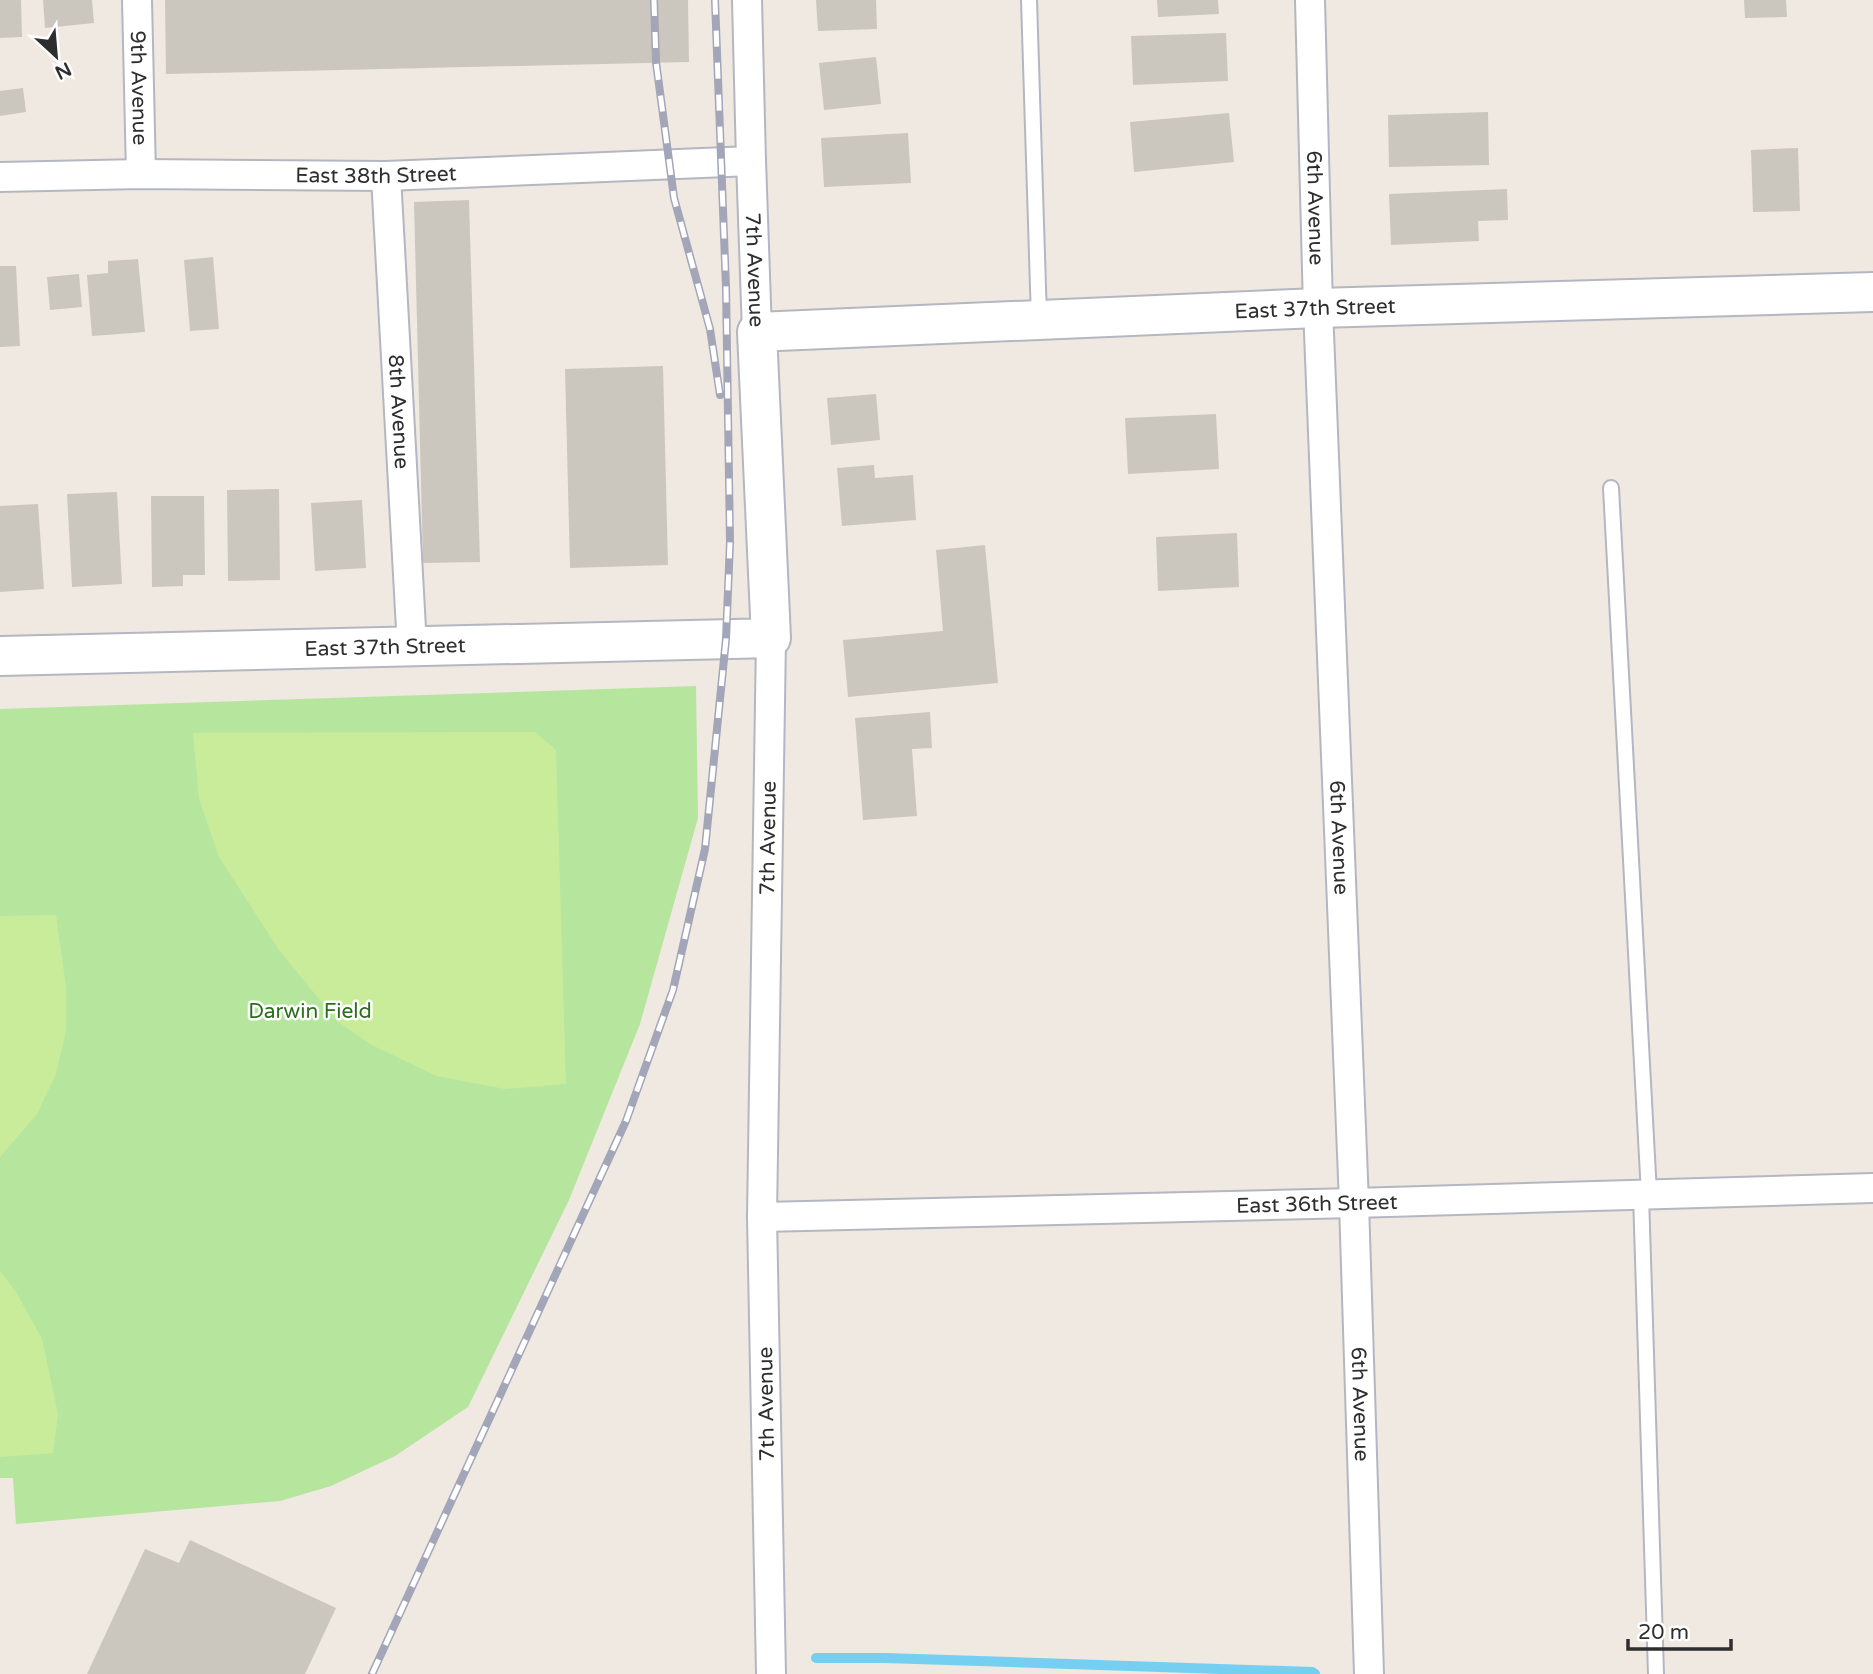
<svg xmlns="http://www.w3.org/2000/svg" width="1873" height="1674" font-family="'Varela Round',sans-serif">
<rect width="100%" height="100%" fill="#efe9e1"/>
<path fill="#b6e59e" d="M696 686 698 818 640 1024 569 1200 468 1407 395 1456 331 1486 280 1501 16 1524 13 1478H0V709Z"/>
<path fill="#c9ec9a" d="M535 732 556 750 566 1084 505 1089 436 1076 370 1044 337 1021 279 950 219 857 199 799 193 733Z
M56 915 66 987V1031L56 1074 37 1114 0 1157V916Z
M0 1271 16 1292 42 1339 58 1414 53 1453 0 1457Z"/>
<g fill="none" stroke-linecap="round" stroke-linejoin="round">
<path stroke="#75cff0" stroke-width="10" d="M816 1658H885L1312 1672 1315 1674"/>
</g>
<path fill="#cbc7bf" d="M0 0H21L22 37 0 38Z
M43 0H92L94 23 45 28Z
M165 0H688L689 62 166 74Z
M816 0H876L877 29 818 31Z
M1157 0H1218L1219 14 1158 17Z
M1744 0H1786L1787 17 1745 18Z
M1226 33 1228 81 1133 85 1131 36Z
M876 57 881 104 824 110 819 63Z
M23 88 26 112 0 116V91Z
M1488 112 1489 165 1389 167 1388 115Z
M1229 113 1234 162 1134 172 1130 122Z
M908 133 911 183 824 187 821 138Z
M1798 148 1800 211 1753 212 1751 150Z
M1507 189 1508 220 1478 221 1479 241 1391 245 1389 194Z
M469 200 480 562 423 563 414 202Z
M213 257 219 329 190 331 184 260Z
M138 259 145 332 92 336 87 275 108 273V261Z
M0 266H16L20 346 0 347Z
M79 274 82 307 50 310 47 277Z
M663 366 668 565 570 568 565 369Z
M876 394 880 440 831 445 827 398Z
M1216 414 1219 469 1128 474 1125 418Z
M874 465 875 478 913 475 916 520 842 526 837 468Z
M279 489 280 580 228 581 227 490Z
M117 492 122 584 72 587 67 494Z
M151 496H204L205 575H183V586L152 587Z
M362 500 366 568 315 571 311 503Z
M38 504 44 589 0 592V506Z
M1237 533 1239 587 1158 591 1156 537Z
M985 545 998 683 848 697 843 640 943 631 936 550Z
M930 712 932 748 912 749 917 816 863 820 855 718Z
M190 1540 336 1608 305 1674H87L145 1549 179 1563Z"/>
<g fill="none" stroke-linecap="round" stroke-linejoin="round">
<defs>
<path id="lane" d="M1029 0 1039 319
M1611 488 1649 1194
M1641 1195 1656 1674"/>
<g id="street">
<path id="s1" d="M137 0 141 174"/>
<path id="s2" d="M747 0 751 161 757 332"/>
<path id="s3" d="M1310 0 1318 308 1354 1203 1369 1674"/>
<path id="s4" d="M386 176 412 647"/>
<path id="s5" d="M0 177 141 174 386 176 751 161"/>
<path id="s6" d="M762 1217 1354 1203 1873 1188"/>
<path id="s7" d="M771 1674 762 1217 771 638"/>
</g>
<g id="secondary">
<path id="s8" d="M0 656 771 638 757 332 1318 308 1873 292"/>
</g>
</defs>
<use href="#lane" stroke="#b4b7c1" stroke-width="18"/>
<use href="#street" stroke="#b4b7c1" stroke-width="32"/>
<use href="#secondary" stroke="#b4b7c1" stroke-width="42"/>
<use href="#lane" stroke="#fff" stroke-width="14"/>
<use href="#street" stroke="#fff" stroke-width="28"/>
<use href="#secondary" stroke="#fff" stroke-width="38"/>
<defs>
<path id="rail" d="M654 0 656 62 674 198 710 329 720 395
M372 1674 626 1121 673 990 705 849 726 639 730 542 726 288 715 0"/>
</defs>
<use href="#rail" stroke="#a3a6b8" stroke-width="8"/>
<use href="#rail" stroke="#fff" stroke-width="5" stroke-dasharray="16" stroke-linecap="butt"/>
</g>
<g text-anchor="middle" stroke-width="5" stroke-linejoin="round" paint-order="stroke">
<g font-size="21" fill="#2e2e2e" stroke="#fff">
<text dy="7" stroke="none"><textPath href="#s1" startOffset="88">9th Avenue</textPath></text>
<text dy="7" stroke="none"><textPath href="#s5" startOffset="376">East 38th Street</textPath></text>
<text dy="7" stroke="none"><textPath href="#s3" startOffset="208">6th Avenue</textPath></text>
<text dy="7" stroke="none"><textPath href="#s2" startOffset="270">7th Avenue</textPath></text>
<text dy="7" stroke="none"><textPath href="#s8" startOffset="1636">East 37th Street</textPath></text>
<text dy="7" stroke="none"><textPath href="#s4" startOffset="236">8th Avenue</textPath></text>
<text dy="7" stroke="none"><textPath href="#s8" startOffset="385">East 37th Street</textPath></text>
<text dy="7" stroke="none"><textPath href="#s7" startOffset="836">7th Avenue</textPath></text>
<text dy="7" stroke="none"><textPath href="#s3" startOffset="838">6th Avenue</textPath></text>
<text dy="7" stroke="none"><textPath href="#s6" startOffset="555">East 36th Street</textPath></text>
<text transform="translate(766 1404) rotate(-91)" y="7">7th Avenue</text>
<text dy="7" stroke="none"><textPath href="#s3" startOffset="1405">6th Avenue</textPath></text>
</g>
<g font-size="21" fill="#2c6e1b" stroke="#fff">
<text x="310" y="1018">Darwin Field</text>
</g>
</g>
<g transform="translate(56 56) rotate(154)" stroke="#ffffff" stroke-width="5" paint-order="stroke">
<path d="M0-5L12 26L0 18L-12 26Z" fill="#2e2e2e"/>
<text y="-10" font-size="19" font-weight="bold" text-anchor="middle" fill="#2e2e2e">N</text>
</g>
<path d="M1628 1639v10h103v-10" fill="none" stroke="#2e2e2e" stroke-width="3.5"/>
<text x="1638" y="1639" font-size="21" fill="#2e2e2e" stroke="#ffffff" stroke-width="5" paint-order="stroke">20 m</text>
</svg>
